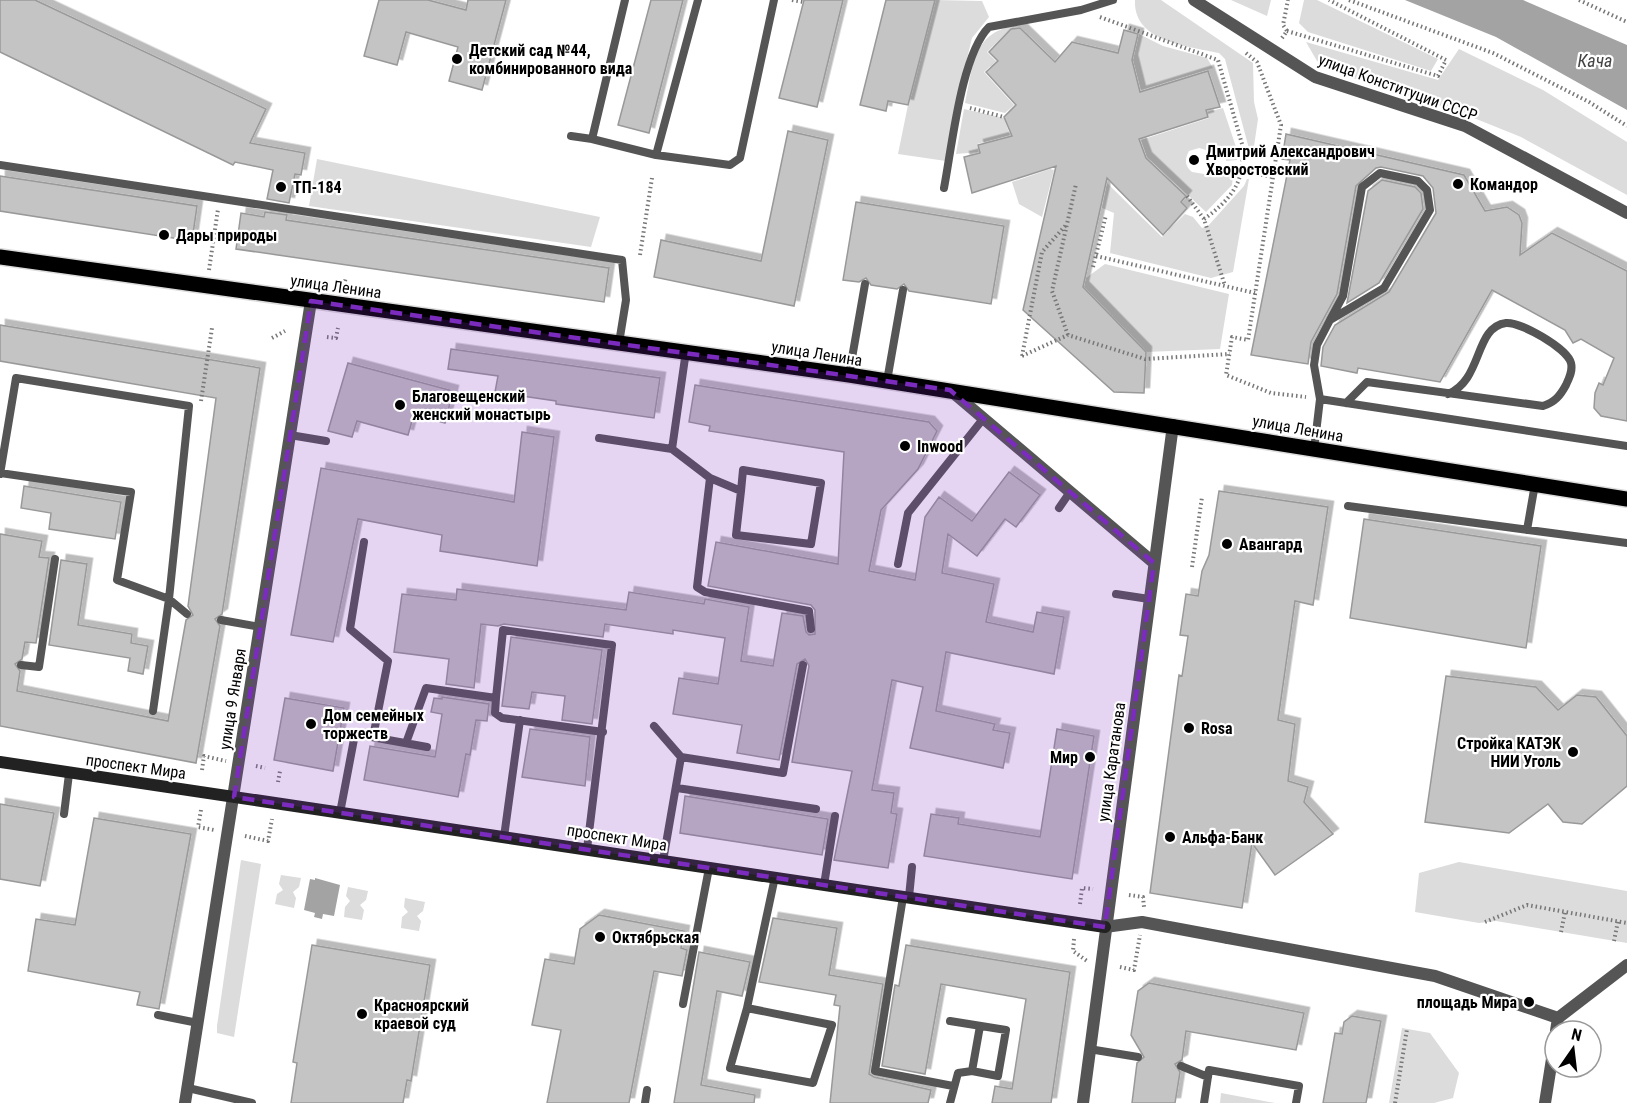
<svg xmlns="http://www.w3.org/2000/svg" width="1627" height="1103" font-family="'Roboto Condensed',sans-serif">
<defs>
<filter id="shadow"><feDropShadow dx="5.5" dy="-5.5" stdDeviation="0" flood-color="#0004"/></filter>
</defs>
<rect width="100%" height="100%" fill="#fff"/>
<path fill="#dcdcdc" d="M935 0 982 1 989 17 972 38 959 91 946 161 898 154 908 105Z
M1135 0H1161L1253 63 1254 102 1258 119 1252 160 1225 59 1219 53C1188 46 1133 42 1135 0Z
M1231 0H1271L1267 16Z
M1304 0H1317L1438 59 1431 71 1308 32 1299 23Z
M1013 26 987 52 996 61 984 72 1014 105 1005 113 965 103C973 68 972 34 1013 26Z
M1139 34 1163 46 1207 58 1213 68 1141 90 1133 60Z
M1306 42 1438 80 1459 49 1543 90 1627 142V195L1521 137 1454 110 1337 73 1317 61Z
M1223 108 1238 153 1237 160 1226 161 1227 156 1199 148 1189 151C1184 160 1185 166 1192 172L1222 177 1224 173 1233 177 1232 185 1206 212 1147 157 1141 140 1209 118 1207 112Z
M964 109 1004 118 1010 135 977 144 979 152 956 154Z
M317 159 600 217 591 247 309 206Z
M1050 169 1054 170 1042 217 1019 204 1012 182Z
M1247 179H1249L1233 272 1211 278 1110 253 1114 213 1102 208 1107 183 1162 237 1185 214 1193 217 1202 228 1208 226 1244 186Z
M1105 264 1229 294 1220 349 1146 352 1084 287 1086 278Z
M241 860 261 864 234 1037 217 1033V1026Z
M1459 862 1627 891V943L1496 921 1479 923 1415 912 1419 873Z
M281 875 301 878 299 887 293 892 296 898 294 908 275 904 277 894 283 890 279 884Z
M348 887 368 891 366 900 360 905 364 910 362 920 344 917 345 907 350 901 346 896Z
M405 898 425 902 423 911 417 916 421 921 419 931 401 928 402 917 408 912 404 907Z
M1402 1028 1430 1033 1459 1073 1453 1098 1434 1103H1389Z
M1221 1093 1275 1103H1220Z"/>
<path fill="#a3a3a3" d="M1405 0H1523L1627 45V110L1496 37Z
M315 878 340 885 334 916 323 914 322 919 314 917 315 913 304 910 310 879 315 880Z"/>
<path fill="#c4c4c4" stroke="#999" stroke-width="1.5" filter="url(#shadow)" d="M0 0H35L266 109 250 143 305 153 301 175 295 174 289 203 267 199 273 170 235 162 233 165 0 52Z
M379 0H428L466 10 468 0H506L482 90 449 81 458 47 406 32 397 65 364 56Z
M651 0H683L649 133 618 125Z
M804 0H843L817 107 779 98Z
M886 0H935L908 105 888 101 886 111 860 105Z
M1020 28 1055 62 1072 42 1118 53 1124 30 1138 34 1132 60 1140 92 1208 71 1220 107 1206 110 1208 117 1139 139 1146 158 1186 196 1181 202 1187 208 1163 235 1107 178 1083 287 1146 352 1144 393 1114 392 1023 310 1056 166 972 193 964 157 980 153 978 145 1012 136 1004 117 1016 105 986 72 998 61 989 52 1011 29Z
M788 131 828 140 794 306 654 277 661 240 761 261Z
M1286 134 1464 175 1485 211 1507 207 1519 215 1522 223 1520 255 1552 233 1627 271V421L1601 416 1594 408 1595 393 1599 383 1603 385 1614 358 1581 339 1573 343 1565 330 1492 290 1440 382 1358 368 1357 373 1321 366 1323 347 1335 325 1389 292 1436 213 1433 188 1423 176 1381 167 1376 168 1356 186 1337 294 1311 342 1308 364 1251 355 1290 160 1282 159Z
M0 176 197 206 192 241 0 211Z
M1382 180 1415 187 1421 193 1423 209 1379 283 1347 303 1368 191Z
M856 202 1004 226 991 304 909 291 904 284 897 289 871 285 866 278 859 282 843 280Z
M265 212 287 215 286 220 609 268 604 302 236 249 241 213 264 217Z
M0 325 260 368 222 614 215 619 220 626 196 763 0 726V534L42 541 39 557 49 558 36 643 25 642 22 659 15 664 20 671 17 691 168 721 186 620 193 615 188 606 216 398 0 361Z
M451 349 660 378 654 418 556 404V401L495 392 498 376 448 369Z
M348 363 453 391 445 423 414 414 408 435 357 421 352 437 328 431Z
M695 385 929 422 937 431 918 469 881 510 869 571 915 580 925 517 939 497 972 521 1009 472 1040 495 1016 527 1005 519 977 556 948 534 942 573 994 584 986 622 1033 632 1037 612 1064 617 1054 674 946 652 936 711 995 724 993 730 1010 733 1003 768 910 748 923 687 892 680 872 790 894 793 891 813 897 814 888 868 834 860 852 771 792 762 809 666 805 659 797 664 779 760 737 753 742 725 673 714 679 678 718 684 725 638 673 630V634L605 624 603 637 504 624 498 626 481 624 474 688 446 684 449 659 394 652 402 594 456 600 457 589 626 610 629 592 704 604 705 599 749 607 741 661 773 666 782 613 803 616 806 632 809 635 815 634V610L811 605 708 586 716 542 838 564 844 452 709 431 710 426 689 422Z
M522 432 554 437 537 566 440 551 442 535 358 519 333 642 291 635 321 468 514 502Z
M24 486 121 502 115 539 49 529 51 513 21 508Z
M1219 491 1328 507 1313 605 1295 601 1278 720 1295 724 1288 781 1308 787 1304 802 1333 834 1275 875 1252 843 1242 908 1150 893 1179 675 1182 676 1188 636 1180 635 1186 594 1198 596 1202 571 1209 555Z
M1364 519 1541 546 1526 648 1350 618Z
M61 560 87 564 78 625 132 634 131 643 148 646 143 674 128 671 130 658 49 645Z
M511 637 602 650 592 724 562 720 565 696 532 692 529 709 502 706Z
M1446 676 1536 687 1558 710 1577 695 1596 697 1627 736V786L1582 824 1563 822 1548 804 1509 833 1425 822Z
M442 697 489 704 487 721 476 720 470 755 466 754 458 797 364 780 370 746 435 757 442 714 431 712 434 698 442 699Z
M285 698 344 708 333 771 274 760Z
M530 729 590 737 585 786 522 777Z
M1057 729 1094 736 1072 879 924 856 931 814 959 818 958 824 1040 837Z
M685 796 828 819 822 855 680 833Z
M0 804 54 813 40 886 0 879Z
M94 818 191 834 159 1009 137 1005 140 992 28 971 36 919 75 925Z
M599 915 684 931 681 948 687 950 682 976 654 971 629 1103H547L561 1030 532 1025 545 959 574 964 580 929Z
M773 918 837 928 829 975 883 984 869 1074 874 1077 931 1090 928 1103H830L840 1006 834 1005 836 995 759 982Z
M312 945 430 965 411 1081 407 1080 403 1103H291L297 1063 293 1062Z
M906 945 1070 972 1051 1103H992L995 1086 1012 1089 1026 999 941 984 925 1074 882 1066 895 985 899 986Z
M699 952 750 962 742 996 717 991 701 1085 755 1095 754 1103H674Z
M1149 983 1304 1013 1296 1050 1186 1031 1182 1060 1175 1064 1180 1072 1175 1103H1132L1137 1063 1144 1057 1131 1035 1138 991Z
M1352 1016 1381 1021 1366 1103H1323L1335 1033 1342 1034 1344 1022Z"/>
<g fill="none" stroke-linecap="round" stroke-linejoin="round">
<defs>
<path id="primary" d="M0 257 849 375 1627 499"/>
</defs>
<use href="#primary" stroke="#dbdbdb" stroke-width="18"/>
<path stroke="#777" stroke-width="4" stroke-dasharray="1.5 3" stroke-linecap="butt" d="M792 0 803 2
M1349 0 1493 53 1589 102 1627 126
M1579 0 1627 22
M1100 17 1218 60 1244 151 1241 171 1273 177
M1287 31 1438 76 1446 60 1329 0
M1282 38 1287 31 1283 25 1288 0
M1246 53 1257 62 1281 125 1248 340 1232 337 1226 375 1271 393 1306 397
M970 108 1004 117
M1187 196 1204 219 1225 286
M1204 219C1221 207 1238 191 1241 171L1225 167
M640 255 652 178
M1096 256 1255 293
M1093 267 1106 215
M209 270 218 209
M345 281 346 277
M1068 335 1052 291 1076 184
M327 337 336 338 338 328
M272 338 285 331
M1022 356 1068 335 1145 359 1230 354
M1022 356 1042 252 1066 225
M201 401 212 328
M1192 567 1202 497
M256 766 265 768
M202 770 204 756 226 761
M278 782 280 771
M201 810 198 827 214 830
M245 836 268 841 272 819
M1129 895 1143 897 1144 907
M1080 904 1082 888 1093 889
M1485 922 1527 905 1627 923
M1561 932 1565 912
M1074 939 1073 951 1087 961
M1614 941 1618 921
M1120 967 1134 970 1140 935
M1395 1103 1407 1029"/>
<path stroke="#555" stroke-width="8" d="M625 0 592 139 656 155 730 165 740 158 774 0
M571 136 592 139
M656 155 698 0
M0 165 622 260 626 300 619 343
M944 188C952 147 961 55 989 27L1081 10 1113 0
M686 351 672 449 710 478 741 491 743 470 821 483 811 544 736 535 741 491
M849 375 865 284
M887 381 903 290
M1320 399 1627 446
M1346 403 1367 382 1543 406C1555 402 1560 396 1566 385 1569 378 1573 371 1571 363 1567 348 1521 322 1506 323 1474 327 1483 380 1448 394
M290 435 326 441
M599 438 672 449
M1314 450 1320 399 1314 365 1317 345 1330 320 1384 288 1430 210 1427 190 1418 181 1380 173 1362 187 1343 296 1330 320
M0 473 131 492 117 580 169 599 187 614
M0 474 16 378 189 406 169 599 153 711
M710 478 697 587 705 592 809 611 811 629
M1348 506 1627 543
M1059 508 1070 492
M1527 530 1535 484
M364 542 350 629 388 661 373 737
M898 564 908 513 983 419
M1116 594 1149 599
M221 620 260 627
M21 665 39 667 55 559
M496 698 503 630 612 645 587 849
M654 726 681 757 663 861
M406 743 426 688 496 698 495 713 502 718 603 732
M681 757 783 773 803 665
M677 788 816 809
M340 813 355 734 427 747
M64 814 69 774
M504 837 520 720
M824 885 835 816
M903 897 875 1071 953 1086
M909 897 912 867
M683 1004 709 868
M747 1008 832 1025 813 1083 730 1068 747 1008 775 877
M158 1015 198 1023
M950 1021 1006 1030 998 1076 972 1071 958 1073 950 1103
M1089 1049 1138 1057
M1181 1066 1208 1077
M972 1071 980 1026
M188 1088 252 1103
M645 1103 647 1090
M1204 1103 1209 1070 1299 1086 1296 1103"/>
<path stroke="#555" stroke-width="12" d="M1228 938 1435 976 1558 1018 1627 965
M1556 1031 1558 1018
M1545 1103 1555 1040"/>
<path stroke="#555" stroke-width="12" d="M1194 0 1315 77 1465 126 1627 213
M1105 927 1142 922 1228 938"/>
<path stroke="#555" stroke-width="12" d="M950 390 1154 563
M185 1103 311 301
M1083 1103 1173 425"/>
<path stroke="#222" stroke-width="12" d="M0 762 1105 927"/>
<use href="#primary" stroke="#000" stroke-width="15"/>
</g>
<path fill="#7b2cbf" fill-opacity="0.2" stroke="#7b2cbf" stroke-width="4.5" stroke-dasharray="12 8" stroke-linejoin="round" d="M311 301 950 390 1154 563 1105 927 234 797Z"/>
<g fill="#000" stroke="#fff" stroke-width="2">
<circle cx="457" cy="59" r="6"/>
<circle cx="1194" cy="160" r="6"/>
<circle cx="1458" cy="184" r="6"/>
<circle cx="281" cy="187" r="6"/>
<circle cx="164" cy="235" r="6"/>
<circle cx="400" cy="405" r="6"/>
<circle cx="905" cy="446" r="6"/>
<circle cx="1227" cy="544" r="6"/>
<circle cx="311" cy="724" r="6"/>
<circle cx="1189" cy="728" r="6"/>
<circle cx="1573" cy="752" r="6"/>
<circle cx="1090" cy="757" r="6"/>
<circle cx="1170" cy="837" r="6"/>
<circle cx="600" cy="937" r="6"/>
<circle cx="1529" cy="1002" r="6"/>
<circle cx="362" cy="1014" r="6"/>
</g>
<g text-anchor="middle" stroke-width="4.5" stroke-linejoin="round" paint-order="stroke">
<g font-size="16" font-weight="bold" fill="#000" stroke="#fff" text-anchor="start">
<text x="469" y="56">Детский сад №44,<tspan x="469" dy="18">комбинированного вида</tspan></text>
<text x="1206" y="157">Дмитрий Александрович<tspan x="1206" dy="18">Хворостовский</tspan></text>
<text x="1470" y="190">Командор</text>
<text x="293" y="193">ТП-184</text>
<text x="176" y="241">Дары природы</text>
<text x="412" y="402">Благовещенский<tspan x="412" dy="18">женский монастырь</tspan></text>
<text x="917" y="452">Inwood</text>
<text x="1239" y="550">Авангард</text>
<text x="323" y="721">Дом семейных<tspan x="323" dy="18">торжеств</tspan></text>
<text x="1201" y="734">Rosa</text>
<text x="1561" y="749" text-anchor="end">Стройка КАТЭК<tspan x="1561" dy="18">НИИ Уголь</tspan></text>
<text x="1078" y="763" text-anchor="end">Мир</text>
<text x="1182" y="843">Альфа-Банк</text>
<text x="612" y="943">Октябрьская</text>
<text x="1517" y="1008" text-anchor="end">площадь Мира</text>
<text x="374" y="1011">Красноярский<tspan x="374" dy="18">краевой суд</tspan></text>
</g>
<g font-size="16" fill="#000" stroke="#fff">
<text transform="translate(1398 87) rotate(20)" y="6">улица Конституции СССР</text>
<text transform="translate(336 286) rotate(8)" y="6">улица Ленина</text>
<text transform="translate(817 353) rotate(9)" y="6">улица Ленина</text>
<text transform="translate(1298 428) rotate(10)" y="6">улица Ленина</text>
<text transform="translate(232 699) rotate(-81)" y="6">улица 9 Января</text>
<text transform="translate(1111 762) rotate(-82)" y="6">улица Каратанова</text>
<text transform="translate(136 766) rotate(8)" y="6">проспект Мира</text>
<text transform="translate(617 837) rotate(9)" y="6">проспект Мира</text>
</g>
<g font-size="18" font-style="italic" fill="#444" stroke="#fff">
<text x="1595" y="67">Кача</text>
</g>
</g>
<g transform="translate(1573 1049) rotate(14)"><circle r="28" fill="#ffffff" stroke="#999999" stroke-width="1.5"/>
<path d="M0-4.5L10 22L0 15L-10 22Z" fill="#000000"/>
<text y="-9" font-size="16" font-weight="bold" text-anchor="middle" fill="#000000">N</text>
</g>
</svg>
